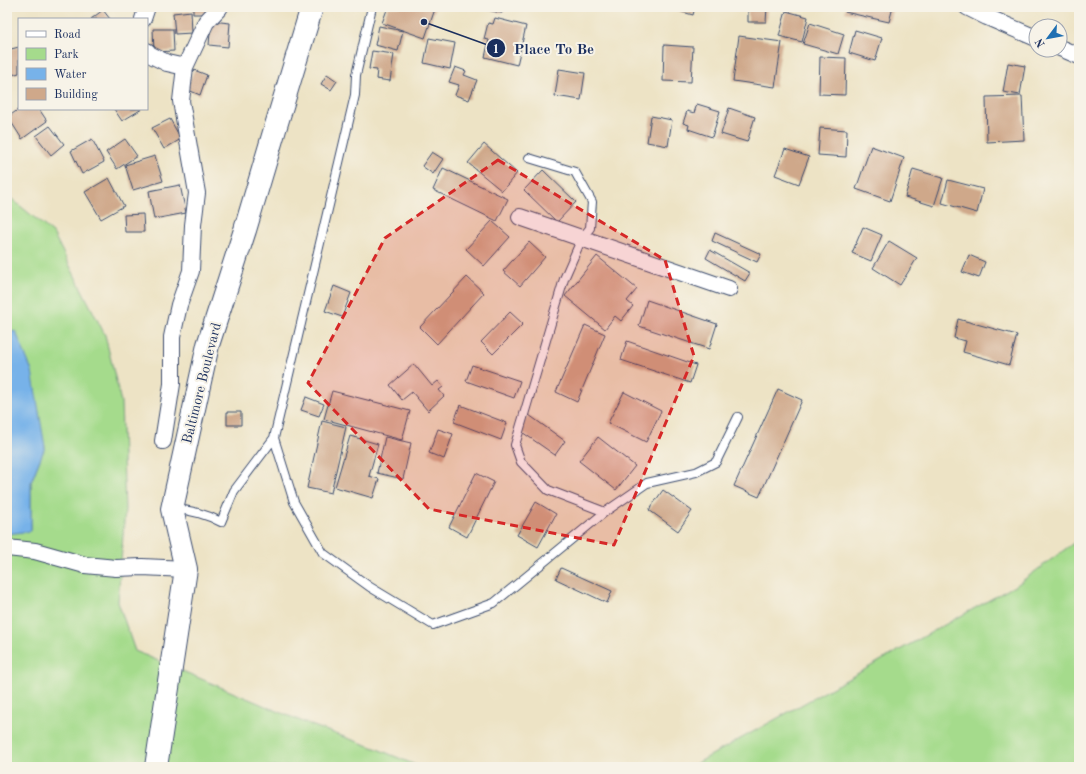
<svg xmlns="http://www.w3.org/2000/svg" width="1086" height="774" font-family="'Old Standard TT',serif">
<rect width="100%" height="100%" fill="#f7f3e8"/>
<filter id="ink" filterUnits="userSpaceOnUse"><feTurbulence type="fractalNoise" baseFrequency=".025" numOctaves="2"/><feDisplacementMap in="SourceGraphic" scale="8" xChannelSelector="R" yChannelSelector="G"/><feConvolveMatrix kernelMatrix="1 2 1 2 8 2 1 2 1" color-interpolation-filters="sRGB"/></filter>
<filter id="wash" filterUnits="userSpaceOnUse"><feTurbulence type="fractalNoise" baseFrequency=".012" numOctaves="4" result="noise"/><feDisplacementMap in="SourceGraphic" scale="16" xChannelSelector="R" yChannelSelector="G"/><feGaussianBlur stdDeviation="0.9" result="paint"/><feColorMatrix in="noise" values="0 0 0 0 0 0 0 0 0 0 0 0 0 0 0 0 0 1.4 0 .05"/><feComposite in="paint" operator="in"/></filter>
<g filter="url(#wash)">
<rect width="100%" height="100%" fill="#ede3c5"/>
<path fill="#a5db8c" stroke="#608575" d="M7 195 53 233 105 335 121 402 125 509 118 602 135 651 308 724 375 748 420 767H7V534L31 530V482L45 447 16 332 7 330Z
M1079 539V767H690L1018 584Z"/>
<path fill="#77b2e9" stroke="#4970a4" d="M7 330 16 332 32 371 45 447 31 482V531L7 534Z"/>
<g id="blocks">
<path fill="#cfa88a" d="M193 7H212V14H193Z
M388 7H430L435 9 425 38 382 23Z
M472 7H504L502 13Z
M665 7H695L693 15Z
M748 7H767L766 22H748Z
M846 7H893L889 22 845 12Z
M103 10 110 19H91Z
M191 11 192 33 175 34 173 13Z
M786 11 808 17 802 42 779 36Z
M495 18 526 26 517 65 485 57 489 40 484 39 488 23 493 24Z
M211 21 230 23 228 47 209 45Z
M810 23 844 34 838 54 803 44Z
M379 26 403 31 398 51 375 45Z
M153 29H173L174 51 154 52Z
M855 30 882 38 875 61 849 53Z
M739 36 782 42 775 87 733 81Z
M429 38 455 43 450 69 424 63Z
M664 45 693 47 691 82 663 81Z
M19 47V73L8 76 7 50Z
M372 51 394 54 390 81 376 79 377 70 369 69Z
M820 57 846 58 845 95 819 94Z
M1008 63 1025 66 1020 95 1003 92Z
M455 67 466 71 464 75 477 80 469 100 455 95 459 85 449 82Z
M559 69 585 73 581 100 555 96Z
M194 70 207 75 200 95 186 89Z
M327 74 337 81 331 90 321 84Z
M1022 96 1024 140 987 142 986 97Z
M697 104 720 111 712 137 688 129 689 125 683 123 687 111 694 113Z
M729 108 755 117 747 142 721 134Z
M19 109H39L47 121 22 139 8 117Z
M114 109H142L122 121Z
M651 116 672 120 668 146 647 142Z
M170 119 181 139 164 149 152 128Z
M50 126 64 144 51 155 36 136Z
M820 128 847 130 846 157 818 155Z
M92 139 104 162 82 174 71 151Z
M125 139 137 156 117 169 106 152Z
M484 144 517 173 502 191 468 163Z
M871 146 904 158 890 201 856 189Z
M785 149 809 157 799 184 775 175Z
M432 152 443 159 433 174 422 166Z
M155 156 163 181 133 190 125 165Z
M443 168 508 199 497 221 433 190Z
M913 169 943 178 934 206 905 197Z
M543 170 576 202 557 222 524 190Z
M109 178 124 206 101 219 85 192Z
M948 180 983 189 977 213 942 203Z
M180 185 186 213 154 219 149 191Z
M143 214 144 232H125L124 215Z
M492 221 510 237 484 266 466 249Z
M863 227 882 235 871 261 852 253Z
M715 233 761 254 757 262 712 241Z
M889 241 917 258 900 285 873 268Z
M529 242 545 257 520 286 503 271Z
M710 250 750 273 745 281 706 258Z
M969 255 985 262 979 278 962 272Z
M597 256 637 289 627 301 633 306 621 321 615 316 605 329 565 296Z
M467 277 484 293 437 344 420 327Z
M334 286 351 293 342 317 325 311Z
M647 300 717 324 709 349 639 326Z
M510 312 523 324 493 354 481 342Z
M958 319 1017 335 1009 365 963 352 966 341 954 338Z
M585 325 605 334 577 402 556 392Z
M627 341 696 365 690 383 621 360Z
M414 364 432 386 438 381 443 387 439 390 444 396 428 411 412 392 402 400 390 385Z
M472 365 520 381 514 398 466 381Z
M778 389 802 400 759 497 734 486Z
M332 391 410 411 402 440 324 419Z
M624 392 661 411 646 442 608 423Z
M306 397 324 404 319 416 301 410Z
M460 405 507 423 501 440 454 422Z
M227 412H241V425H227Z
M529 415 565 441 555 455 519 430Z
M322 421 346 427 331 493 307 488Z
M438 429 453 434 444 459 429 453Z
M350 436 378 444 369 476 379 479 373 498 335 487Z
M385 437 411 443 403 479 377 473Z
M598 437 635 466 616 490 579 461Z
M476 473 494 482 467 537 449 527Z
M663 490 692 511 678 531 649 510Z
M536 502 556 514 538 547 517 535Z
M561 568 612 591 607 603 556 579Z"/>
</g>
</g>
<g filter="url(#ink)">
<use href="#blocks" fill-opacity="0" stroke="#3a4a6d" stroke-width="1"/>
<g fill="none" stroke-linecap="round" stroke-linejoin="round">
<defs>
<path id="lane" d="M529 158 575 172 592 202 590 228 582 238 564 279 515 445 521 462 548 490 605 512
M274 438 294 502 323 553 370 587 433 625 494 603 605 512 647 483 696 472 716 462 738 417
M174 509C190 510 206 514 221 522L234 491 274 438 355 95 356 75 372 7"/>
<path id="street" d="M967 7 987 17 1036 38
M143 19 147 7
M1060 48 1079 56
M147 51 149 54 167 63 185 67
M520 217 729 289
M163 441 172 384V337L179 305 191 271 193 225 197 193 181 101 185 67 206 22 220 7
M7 548 35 551 85 565 116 568 142 567 186 569"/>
<path id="highway" d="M156 767 186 569 172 509 208 345 245 230 275 129 312 7"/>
</defs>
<use href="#lane" stroke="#3a4a6d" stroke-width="10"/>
<use href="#street" stroke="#3a4a6d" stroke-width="18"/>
<use href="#highway" stroke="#3a4a6d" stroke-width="24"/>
<use href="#lane" stroke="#fff" stroke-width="8"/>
<use href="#street" stroke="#fff" stroke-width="16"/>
<use href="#highway" stroke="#fff" stroke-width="22"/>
</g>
</g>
<path fill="#d62828" fill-opacity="0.2" stroke="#d62828" stroke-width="3" stroke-dasharray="8 5" stroke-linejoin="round" d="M498 160 665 260 694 356 614 545 429 509 308 383 385 238Z"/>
<g text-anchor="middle" stroke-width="4" stroke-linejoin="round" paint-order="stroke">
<g font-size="14" fill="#1b2f5e" stroke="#f7f3e8">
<text transform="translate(201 383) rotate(-76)" y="5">Baltimore Boulevard</text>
</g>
</g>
<path fill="none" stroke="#1b2f5e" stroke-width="1.5" d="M424 22L496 48"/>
<g fill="#1b2f5e" stroke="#f7f3e8" stroke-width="1.5">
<circle cx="424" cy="22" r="4"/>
<circle cx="496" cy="48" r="10"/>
</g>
<g font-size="12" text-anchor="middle" font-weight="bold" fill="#fff">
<text x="496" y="53">1</text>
</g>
<g font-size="15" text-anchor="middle" font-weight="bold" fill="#1b2f5e" stroke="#f7f3e8" stroke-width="4" stroke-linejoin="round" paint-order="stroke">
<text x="554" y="54">Place To Be</text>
</g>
<rect width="1086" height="774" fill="none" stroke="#f7f3e8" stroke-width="24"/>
<rect x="18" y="18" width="130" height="92" fill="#f7f3e8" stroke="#9fa5b1"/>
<rect x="26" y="31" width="20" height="6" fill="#ffffff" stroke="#9fa5b1"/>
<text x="54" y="38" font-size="12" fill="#1b2f5e">Road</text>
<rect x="26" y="48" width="20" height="12" fill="#a5db8c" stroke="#9fa5b1"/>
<text x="54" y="58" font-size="12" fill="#1b2f5e">Park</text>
<rect x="26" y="68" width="20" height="12" fill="#77b2e9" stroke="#9fa5b1"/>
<text x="54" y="78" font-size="12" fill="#1b2f5e">Water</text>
<rect x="26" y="88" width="20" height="12" fill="#cfa88a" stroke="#9fa5b1"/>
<text x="54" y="98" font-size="12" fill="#1b2f5e">Building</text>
<g transform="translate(1048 38) rotate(238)"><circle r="19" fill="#f7f3e8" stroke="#9fa5b1"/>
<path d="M0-3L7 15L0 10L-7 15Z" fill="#1f6fb2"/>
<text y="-6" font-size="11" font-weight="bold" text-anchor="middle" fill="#1b2f5e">N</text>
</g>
</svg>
